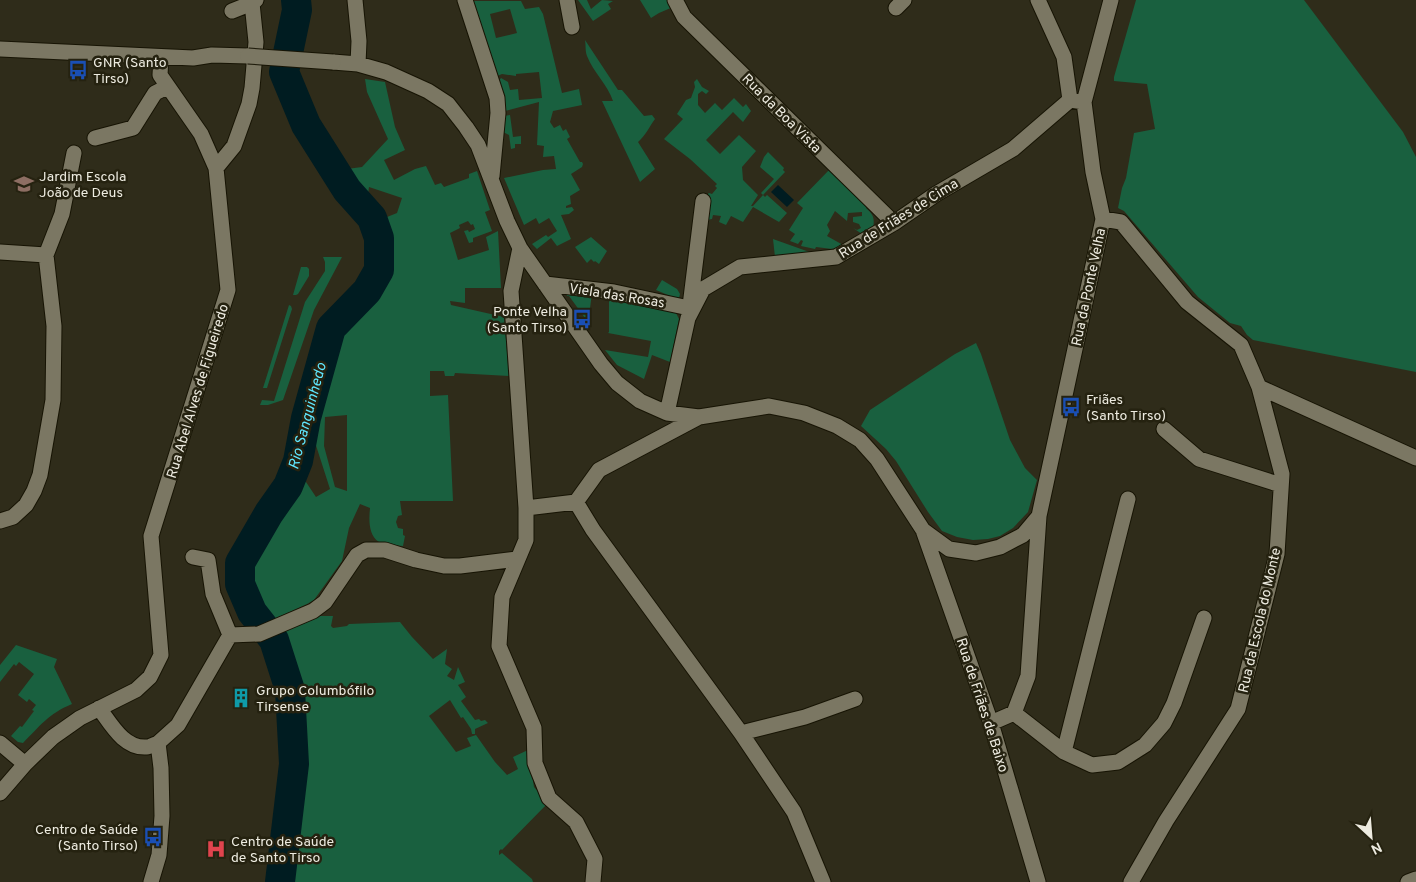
<svg xmlns="http://www.w3.org/2000/svg" width="1416" height="882" font-family="Overpass,sans-serif">
<rect width="100%" height="100%" fill="#2f2c1a"/>
<path fill="#19603f" fill-rule="evenodd" d="M578 0H587L591 9 602 0 613 1 608 4 611 9 593 21Z
M640 0H670L673 7 659 13 651 18Z
M1136 0H1304L1403 132 1416 157V372L1253 340 1247 335 1241 326 1230 323 1198 297 1124 211 1118 208 1122 188 1126 178 1134 133 1155 129 1147 84 1114 81V77Z
M471 1H521L525 9 539 7 543 14 562 93 579 89 582 105 553 111 550 122 554 128 560 125 563 131 566 129 570 137 567 139 580 162H582L583 164 582 167 571 174 580 190 570 196 571 204 566 206V208L572 207 574 210 569 214 561 215 571 239 557 246 551 238 537 249 532 244 546 235 548 237 557 231 549 218 539 224 536 218 524 225 504 178 543 170 556 169 554 156 543 157 544 146 537 145 539 102 501 112 496 85 501 78 508 82 510 90 518 89 519 100 542 98 539 72 516 74V76L502 74 495 77ZM510 9 517 33 496 38 490 14Z
M585 40 618 90H622L644 116 652 115 655 119C649 127 646 135 638 142L655 169 640 182 602 101H613C608 85 593 72 587 56 585 51 586 45 585 40Z
M365 79 385 82 395 127 405 150 384 160 394 180 415 169 426 166 435 185 441 183 444 187 469 178V174L477 171 490 210 485 212 492 231 473 238V242L469 243 464 231 468 230 469 232 475 229 473 224 471 225 468 221 459 225 460 228 450 233 458 260 489 250 486 237 498 231 501 288H465V303L450 301 451 305 504 317 509 376 455 373 454 376H445L444 371H430V396L448 395 453 501H400L402 515 398 516 396 522 398 528 403 529V535L405 536 403 546C396 545 385 546 379 542 368 535 369 519 370 508L360 504 349 528 342 561 314 600 307 604 265 623 255 610 245 584 243 563 270 517 290 490 300 465 309 422 335 329 360 305 374 286 384 267 386 246 382 219 397 213 402 198 369 187 367 201 357 194 339 170 362 167 388 139 367 92ZM347 415V491L335 487 324 446 325 417ZM312 433 330 489 316 497 300 473Z
M697 79 702 87 709 91 706 94 702 91 698 94V105L705 113 715 103 722 110 734 98 743 107 746 104 751 111 743 122 733 112 706 140 720 154 739 135 756 151 742 167 743 180 758 195 751 206H753L763 195 761 193 774 179 760 167 764 157 768 152 784 168 783 170 785 172 763 195 765 197 767 195 787 213 779 222 753 207 743 222 731 216 726 225 719 222 721 216 713 215 712 219 702 221 704 197 709 193 712 194 717 188 715 186 717 184 690 159 664 139 683 119 677 114 686 100 691 98 695 87 694 82Z
M510 115 513 137 521 136V144H515V148L511 149 509 135 503 132 504 116Z
M830 169 867 206 866 208C873 214 875 218 873 228L865 236 853 228 857 230 861 228 859 224 853 222V217L862 216V212L848 213 847 221 835 211 827 225 830 231 827 236 843 245 832 249 816 247 815 249 801 246 803 241 801 240 798 244 790 241 795 234 789 230 803 208 797 203Z
M591 237 607 251 599 264 595 261 594 262 591 259 587 263 575 247Z
M773 239 815 254 775 257Z
M323 257H342L314 310 283 400 268 405H260L262 400 274 401 305 302 325 271V262Z
M301 267H307L309 269V276L298 294 296 295H293Z
M662 280 677 289 680 294 679 298H675L656 290Z
M566 292 592 293 589 316 585 318 569 296H567Z
M609 295 675 311 679 319 670 362 652 355 644 379 617 365 605 350 648 357 651 341 608 333 609 332Z
M289 305 291 306 292 309 267 388H263Z
M976 343 981 354 1010 440 1025 468 1037 480 1028 512 1013 528 1000 536 988 539 973 540 957 537 942 531 928 512 896 461 886 449 861 426 870 410 955 354Z
M318 616H333L331 626 333 628 347 626 349 624 400 622 412 637 433 659 447 649 445 664 452 669 447 676 454 680 458 667 465 682 458 685 466 697 461 701 475 720 479 719 481 721 485 720 488 723 475 729V734H472L471 729 463 717 461 718 450 700 429 716 456 752 471 746 467 738 476 735 495 762 507 775 518 769 513 757 528 750 534 787 548 803 502 850 501 849 499 851V855L502 853 532 879 533 882H285L297 764 294 689 278 640 274 634Z
M16 645 57 659 54 667 72 704C48 714 40 726 23 743L18 742 11 736 20 726 22 727 34 711 32 710 36 705 29 699 27 702 18 695 34 674 19 662 16 666 14 664 0 682V665Z"/>
<path fill="#001c21" d="M778 185 794 200 787 207 771 192Z"/>
<g fill="none" stroke-linecap="round" stroke-linejoin="round">
<path stroke="#001c21" stroke-width="30" d="M280 882 294 764 290 690 274 640 252 612 240 584V563L269 513 288 486 298 461 306 418 331 328 367 291 379 270V238L372 218 347 190 306 125 284 72 297 10 296 0"/>
<defs>
<path id="minor" d="M355 0 359 41 358 64
M465 0 497 98 498 113 492 176
M567 0 572 27
M675 0 684 17 894 223
M1038 0 1064 57 1070 100
M896 8 904 0
M232 11 252 3
M0 49 193 58 212 55 248 56
M333 62 358 64 386 72 428 91 448 104 466 127 478 145 507 221 520 248 601 364 617 383 640 401 667 413 699 417 769 406 804 413 837 426 860 440 877 459 923 530 949 549 976 553 1000 547 1023 535 1039 516 1103 219 1093 172 1084 102 1111 0
M95 138 133 128 155 93 167 87
M216 168 234 146 249 104 252 88 256 42 252 3 256 0
M1103 219 1121 222 1187 302 1241 345 1259 387 1282 474 1277 554 1238 709 1166 821 1131 882
M520 248 511 291 526 508
M0 252 46 255
M545 284 614 292 689 308
M690 306 703 201
M1259 387 1416 458
M667 413 688 318 703 289 740 267 836 257 894 223 936 194 1013 149 1070 100 1084 102
M1164 429 1199 459 1281 485
M576 502 593 530 741 733 794 812 823 882
M0 521 13 517 26 505 34 491 40 475 53 400 54 326 46 255 62 214 74 153
M923 530 991 723 1038 882
M193 557 208 560 213 594 230 635
M230 635 259 634 313 611 325 602 357 555 366 550H385L416 560 444 566H460L517 559
M99 708C111 724 124 749 147 747 150 747 155 744 158 743L161 768 162 816 159 855 151 882
M1014 713 1064 752 1092 765 1118 762 1145 745 1164 723 1174 703 1204 618
M991 723 1014 713 1028 676 1039 516
M741 733 805 717 855 699
M0 743 25 764
M158 743 178 725 230 635
M1064 752 1128 499
M0 793 25 764 53 737 80 718 136 690 150 677 161 655 151 536 228 290 216 168 201 134 160 75 161 57
M593 882 595 859 576 822 549 798 535 763 534 728 499 646 502 597 526 540V508L576 502 599 470 699 417
M1408 882 1416 879"/>
</defs>
<use href="#minor" stroke="#171404" stroke-width="17"/>
<use href="#minor" stroke="#7b7763" stroke-width="15"/>
<defs>
<path id="minor-bridge" d="M248 56 333 62"/>
</defs>
<use href="#minor-bridge" stroke="#171404" stroke-width="17" stroke-linecap="butt"/>
<use href="#minor-bridge" stroke="#7b7763" stroke-width="15"/>
</g>
<defs>
<symbol id="bus-bare" viewBox="-9 -9 18 18"><path d="M-5-6H5V4H4V6H2V4H-2V6H-4V4H-5ZM-3.5-4V0h7V-4ZM-3.5 1.2v1.5H-2V1.2ZM2 1.2v1.5H3.5V1.2Z" fill="#1a4fb4" stroke="#252210" stroke-width="2.5" paint-order="stroke"/></symbol>
<symbol id="school-bare" viewBox="-9 -9 18 18"><path d="M0-5L7-2L0 1L-7-2ZM-4 1L0 2.5L4 1V4Q0 6-4 4Z" fill="#8d6e63" stroke="#252210" stroke-width="2.5" paint-order="stroke"/></symbol>
<symbol id="building-bare" viewBox="-9 -9 18 18"><path d="M-4-6H4V6H1V3H-1V6H-4ZM-2.5-4.3h1.7v1.8h-1.7ZM.8-4.3h1.7v1.8H.8ZM-2.5-1h1.7V.8h-1.7ZM.8-1h1.7V.8H.8Z" fill="#0f9aa8" stroke="#252210" stroke-width="2.5" paint-order="stroke"/></symbol>
<symbol id="hospital-bare" viewBox="-9 -9 18 18"><path d="M-5-5h3v3.5h4V-5h3V5h-3V1.5h-4V5h-3Z" fill="#e0444e" stroke="#252210" stroke-width="2.5" paint-order="stroke"/></symbol>
</defs>
<g fill-rule="evenodd">
<use href="#bus-bare" x="64" y="56" width="28" height="28"/>
<use href="#school-bare" x="10" y="170" width="28" height="28"/>
<use href="#bus-bare" x="568" y="305" width="28" height="28"/>
<use href="#bus-bare" x="1057" y="393" width="28" height="28"/>
<use href="#building-bare" x="227" y="684" width="28" height="28"/>
<use href="#bus-bare" x="139" y="823" width="28" height="28"/>
<use href="#hospital-bare" x="202" y="835" width="28" height="28"/>
</g>
<g text-anchor="middle" stroke-width="5" stroke-linejoin="round" paint-order="stroke">
<g font-size="14" fill="#edebe0" stroke="#252210" text-anchor="start">
<text x="93" y="67">GNR (Santo<tspan x="93" dy="16">Tirso)</tspan></text>
<text x="39" y="181">Jardim Escola<tspan x="39" dy="16">João de Deus</tspan></text>
<text x="567" y="316" text-anchor="end">Ponte Velha<tspan x="567" dy="16">(Santo Tirso)</tspan></text>
<text x="1086" y="404">Friães<tspan x="1086" dy="16">(Santo Tirso)</tspan></text>
<text x="256" y="695">Grupo Columbófilo<tspan x="256" dy="16">Tirsense</tspan></text>
<text x="138" y="834" text-anchor="end">Centro de Saúde<tspan x="138" dy="16">(Santo Tirso)</tspan></text>
<text x="231" y="846">Centro de Saúde<tspan x="231" dy="16">de Santo Tirso</tspan></text>
</g>
<g font-size="14" fill="#edebe0" stroke="#252210">
<text transform="translate(782 113) rotate(45)" y="5">Rua da Boa Vista</text>
<text transform="translate(898 218) rotate(-32)" y="5">Rua de Friães de Cima</text>
<text transform="translate(1088 287) rotate(-78)" y="5">Rua da Ponte Velha</text>
<text transform="translate(617 295) rotate(9)" y="5">Viela das Rosas</text>
<text transform="translate(197 391) rotate(-73)" y="5">Rua Abel Alves de Figueiredo</text>
<text transform="translate(1259 620) rotate(-77)" y="5">Rua da Escola do Monte</text>
<text transform="translate(983 705) rotate(72)" y="5">Rua de Friães de Baixo</text>
</g>
<g font-size="15" font-style="italic" fill="#5fe7ff" stroke="#252210">
<text transform="translate(307 416) rotate(-75)" y="5">Rio Sanguinhedo</text>
</g>
</g>
<g transform="translate(1371 837) rotate(154)" stroke="#252210" stroke-width="4" paint-order="stroke">
<path d="M0-4L9 19L0 12L-9 19Z" fill="#edebe0"/>
<text y="-8" font-size="14" font-weight="bold" text-anchor="middle" fill="#edebe0">N</text>
</g>
</svg>
